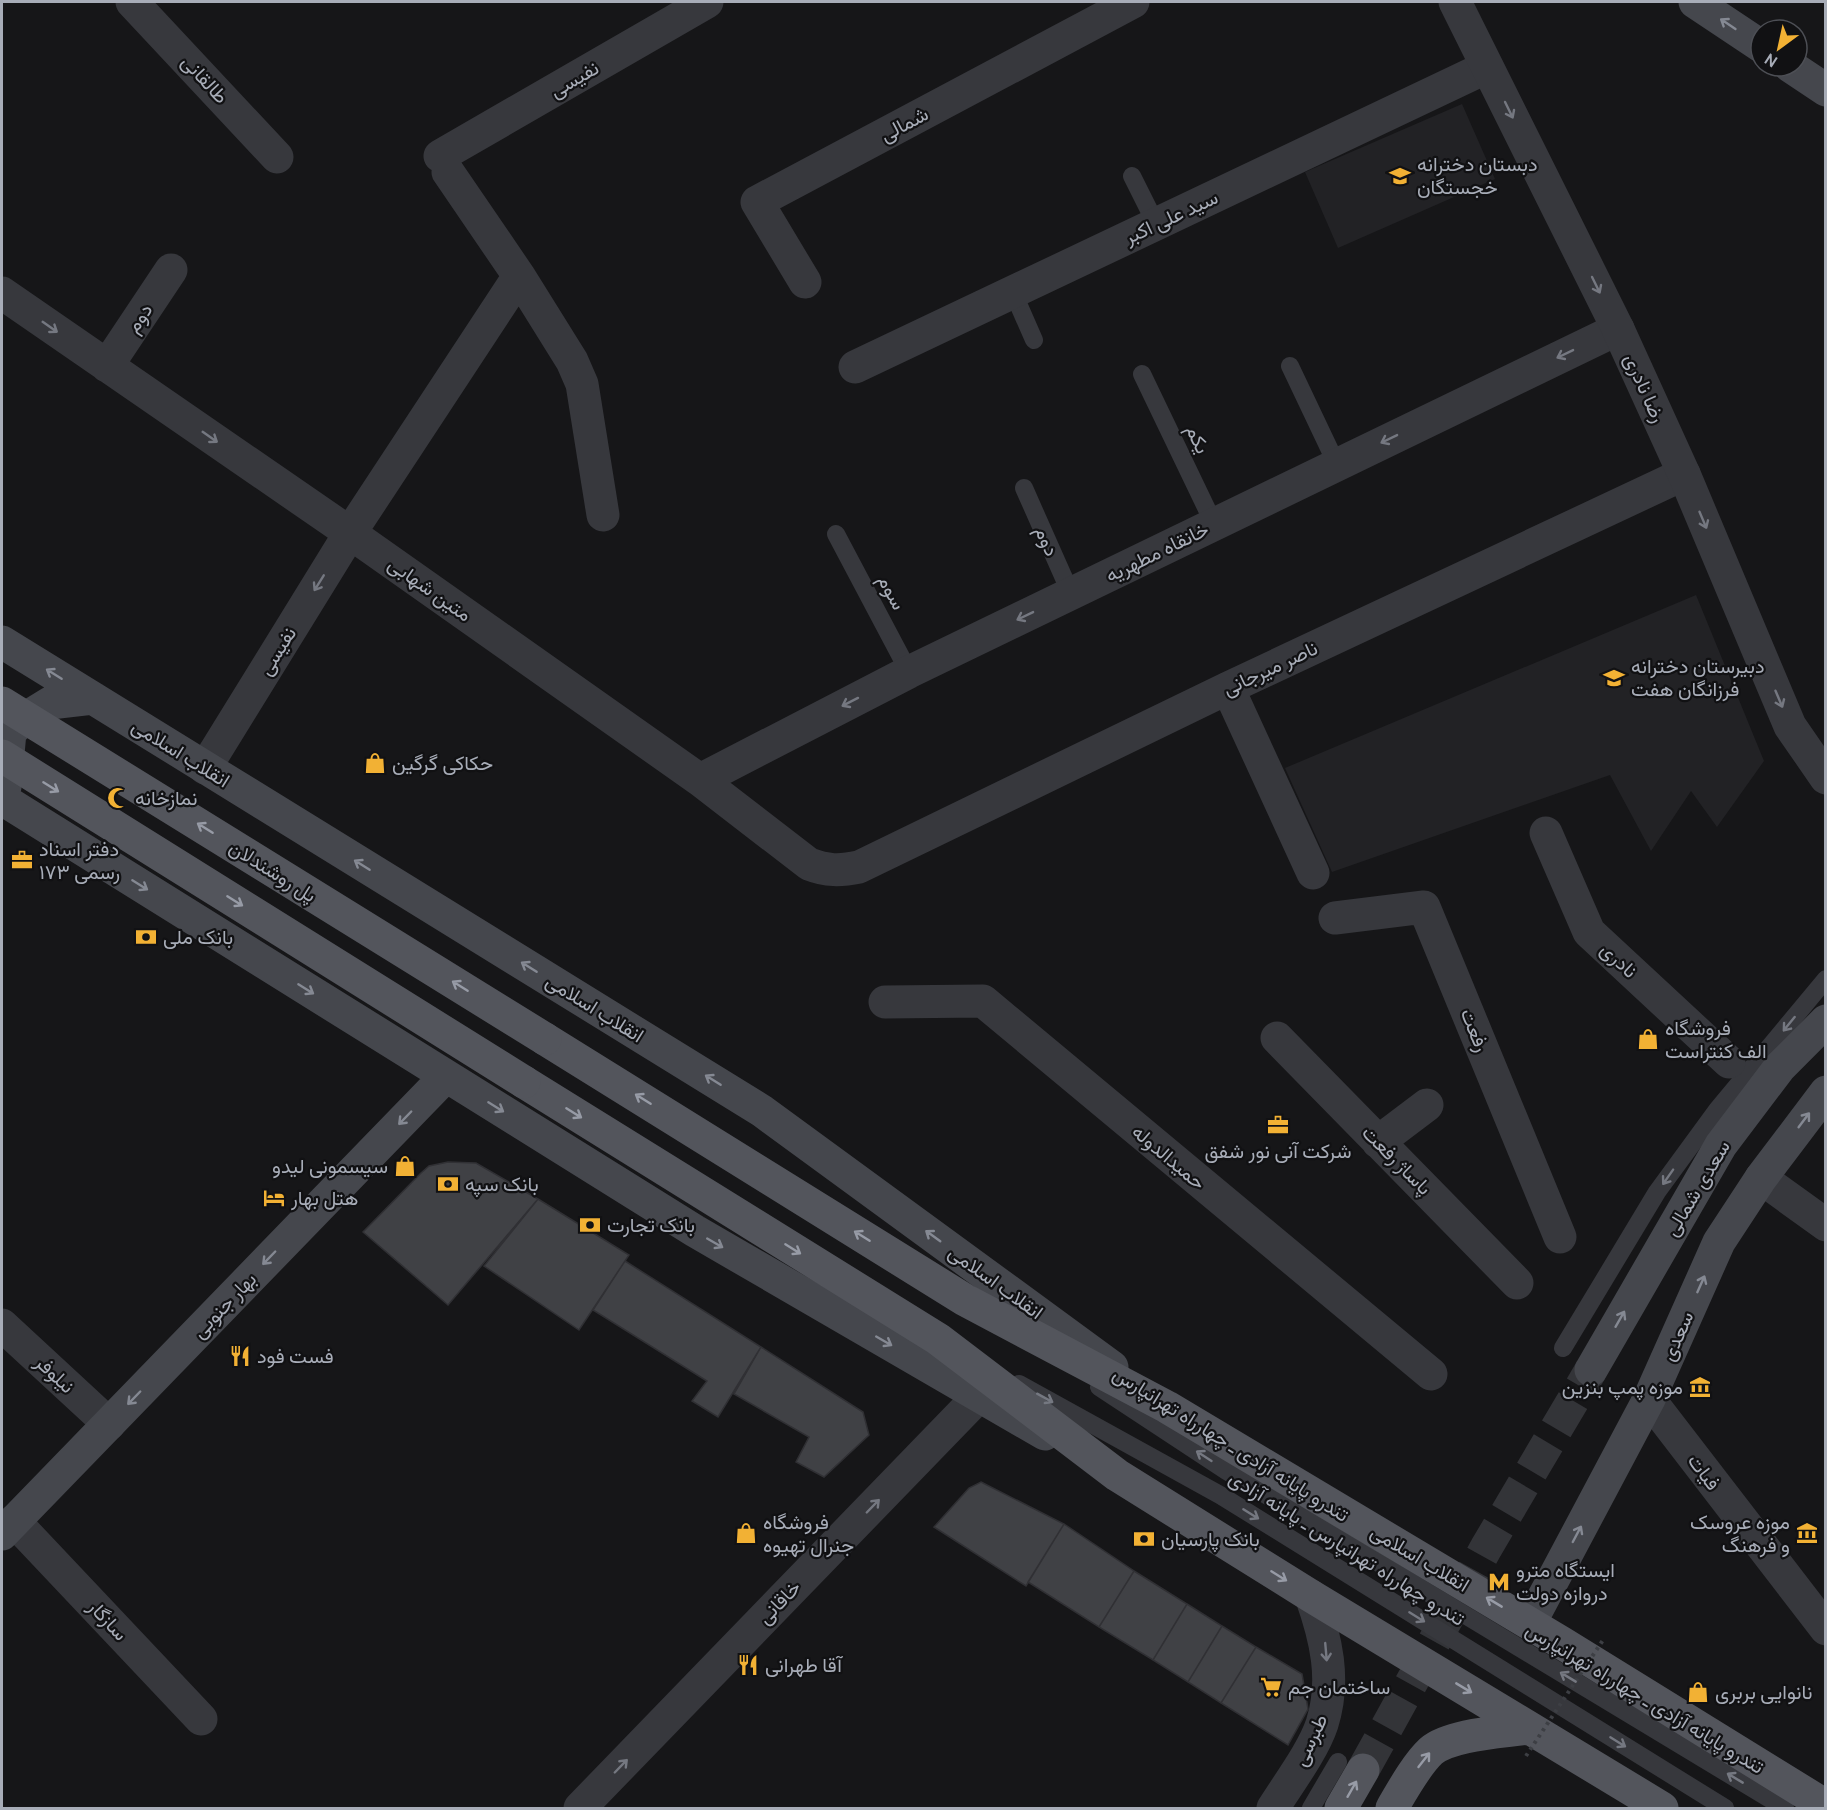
<svg xmlns="http://www.w3.org/2000/svg" width="1827" height="1810" font-family="Cabin,Vazirmatn,sans-serif">
<rect width="100%" height="100%" fill="#161618"/>
<path fill="#222225" d="M1462 104 1495 179 1338 248 1305 172Z
M1696 595 1764 761 1717 827 1691 791 1651 851 1610 775 1332 872 1285 768Z"/>
<path fill="#404145" stroke="#303034" stroke-width="1.5" d="M448 1162 476 1163 538 1199 448 1305 363 1232 421 1173 429 1166Z
M538 1199 629 1255 579 1330 484 1266Z
M625 1261 761 1347 718 1417 692 1401 707 1381 593 1310Z
M761 1347 863 1412 869 1435 824 1477 796 1462 809 1437 734 1394Z
M981 1482 1064 1524 1026 1586 934 1527 969 1488Z
M1064 1524 1134 1571 1099 1627 1028 1582Z
M1134 1571 1187 1604 1153 1660 1099 1627Z
M1187 1604 1222 1626 1188 1682 1153 1660Z
M1222 1626 1256 1647 1221 1703 1188 1682Z
M1256 1647 1302 1674 1308 1709 1288 1745 1221 1703Z"/>
<g fill="none" stroke-linecap="round" stroke-linejoin="round">
<path stroke="#333438" stroke-width="33" stroke-dasharray="33 16" stroke-linecap="butt" d="M1363 1770 1486 1548 1591 1370"/>
<path stroke="#37383d" stroke-width="18" d="M1132 176 1156 224
M1013 292 1034 340
M1290 366 1337 465
M1142 374 1214 524
M1024 488 1071 594
M836 534 909 672
M1563 1348 1657 1192 1717 1110 1826 979
M1019 1384 1220 1495 1725 1808
M1099 1387 1225 1470 1785 1808
M1311 1808 1338 1762"/>
<path stroke="#37383d" stroke-width="33" d="M132 2 277 157
M440 156 707 2
M448 172 519 276 572 361 582 384 603 515
M805 282 757 202 1133 2
M2 293 350 533 700 780 809 864C827 871 840 871 859 867L1228 688 1684 474
M107 366 171 270
M855 367 1487 67
M1228 688 1313 873
M205 768 350 533 519 276
M700 780 909 672 1618 329
M1546 833 1589 932 1729 1062
M1335 918 1424 907 1560 1237
M885 1002 983 1001 1431 1374
M1277 1038 1517 1283
M1378 1142 1427 1105
M1761 1178 1826 1225
M2 1325 109 1424
M1649 1399 1826 1629
M14 1521 201 1719
M580 1808 979 1396
M1273 1808C1288 1784 1313 1751 1322 1724 1336 1680 1326 1638 1311 1596"/>
<path stroke="#37383d" stroke-width="33" d="M1455 2 1618 329 1684 474 1790 726 1826 778"/>
<path stroke="#45474d" stroke-width="33" d="M1695 2 1761 46
M1790 66 1826 90
M2 642 762 1111 1112 1367
M5 787 10 732 24 719 50 703 93 698
M2 799 695 1231 1045 1434
M1591 1370 1721 1145 1780 1067 1826 1021
M2 1534 446 1076
M1530 1623 1649 1399 1719 1242 1761 1178 1826 1092"/>
<path stroke="#53555c" stroke-width="33" d="M545 1039 965 1300 1167 1407 1562 1643 1826 1806
M524 1082 938 1339 1117 1475 1311 1596 1662 1808
M1341 1808 1363 1770
M1392 1808C1402 1791 1416 1765 1431 1751 1451 1734 1503 1732 1529 1728"/>
<path stroke="#3d3f44" stroke-width="4" stroke-dasharray="3 4.5" stroke-linecap="butt" d="M1526 1756 1603 1640"/>
<path stroke="#53555c" stroke-width="33" d="M2 703 545 1039
M2 756 524 1082"/>
</g>
<defs><path id="oneway-shaft" d="M-6 0H5M1.5-3L5.5 0L1.5 3" fill="none" stroke-width="1.6" stroke-linecap="round" stroke-linejoin="round" transform="scale(1.5)"/></defs>
<g stroke="#858993">
<use href="#oneway-shaft" transform="translate(1728 24) rotate(-146)"/>
<use href="#oneway-shaft" transform="translate(54 674) rotate(-148)"/>
<use href="#oneway-shaft" transform="translate(362 865) rotate(-148)"/>
<use href="#oneway-shaft" transform="translate(140 885) rotate(32)"/>
<use href="#oneway-shaft" transform="translate(529 967) rotate(-148)"/>
<use href="#oneway-shaft" transform="translate(306 989) rotate(32)"/>
<use href="#oneway-shaft" transform="translate(713 1080) rotate(-148)"/>
<use href="#oneway-shaft" transform="translate(496 1107) rotate(32)"/>
<use href="#oneway-shaft" transform="translate(405 1118) rotate(134)"/>
<use href="#oneway-shaft" transform="translate(1804 1120) rotate(-53)"/>
<use href="#oneway-shaft" transform="translate(933 1236) rotate(-144)"/>
<use href="#oneway-shaft" transform="translate(715 1243) rotate(30)"/>
<use href="#oneway-shaft" transform="translate(269 1258) rotate(134)"/>
<use href="#oneway-shaft" transform="translate(1701 1284) rotate(-66)"/>
<use href="#oneway-shaft" transform="translate(1620 1319) rotate(-60)"/>
<use href="#oneway-shaft" transform="translate(884 1341) rotate(30)"/>
<use href="#oneway-shaft" transform="translate(134 1398) rotate(134)"/>
<use href="#oneway-shaft" transform="translate(1577 1534) rotate(-62)"/>
</g>
<g stroke="#757881">
<use href="#oneway-shaft" transform="translate(1509 110) rotate(64)"/>
<use href="#oneway-shaft" transform="translate(1596 285) rotate(64)"/>
<use href="#oneway-shaft" transform="translate(50 327) rotate(35)"/>
<use href="#oneway-shaft" transform="translate(1565 354) rotate(154)"/>
<use href="#oneway-shaft" transform="translate(210 437) rotate(35)"/>
<use href="#oneway-shaft" transform="translate(1389 439) rotate(154)"/>
<use href="#oneway-shaft" transform="translate(1703 520) rotate(67)"/>
<use href="#oneway-shaft" transform="translate(319 583) rotate(122)"/>
<use href="#oneway-shaft" transform="translate(1025 616) rotate(154)"/>
<use href="#oneway-shaft" transform="translate(1779 699) rotate(67)"/>
<use href="#oneway-shaft" transform="translate(850 702) rotate(153)"/>
<use href="#oneway-shaft" transform="translate(1789 1024) rotate(129)"/>
<use href="#oneway-shaft" transform="translate(1668 1177) rotate(125)"/>
<use href="#oneway-shaft" transform="translate(1045 1398) rotate(29)"/>
<use href="#oneway-shaft" transform="translate(1204 1456) rotate(-147)"/>
<use href="#oneway-shaft" transform="translate(873 1506) rotate(-46)"/>
<use href="#oneway-shaft" transform="translate(1251 1514) rotate(32)"/>
<use href="#oneway-shaft" transform="translate(1417 1617) rotate(32)"/>
<use href="#oneway-shaft" transform="translate(1326 1652) rotate(85)"/>
<use href="#oneway-shaft" transform="translate(1568 1677) rotate(-149)"/>
<use href="#oneway-shaft" transform="translate(1618 1742) rotate(32)"/>
<use href="#oneway-shaft" transform="translate(621 1766) rotate(-46)"/>
<use href="#oneway-shaft" transform="translate(1735 1778) rotate(-149)"/>
</g>
<g stroke="#979ba6">
<use href="#oneway-shaft" transform="translate(51 787) rotate(32)"/>
<use href="#oneway-shaft" transform="translate(205 828) rotate(-148)"/>
<use href="#oneway-shaft" transform="translate(235 901) rotate(32)"/>
<use href="#oneway-shaft" transform="translate(460 986) rotate(-148)"/>
<use href="#oneway-shaft" transform="translate(643 1099) rotate(-148)"/>
<use href="#oneway-shaft" transform="translate(574 1113) rotate(32)"/>
<use href="#oneway-shaft" transform="translate(862 1236) rotate(-148)"/>
<use href="#oneway-shaft" transform="translate(793 1249) rotate(32)"/>
<use href="#oneway-shaft" transform="translate(1279 1576) rotate(32)"/>
<use href="#oneway-shaft" transform="translate(1494 1602) rotate(-149)"/>
<use href="#oneway-shaft" transform="translate(1464 1688) rotate(31)"/>
<use href="#oneway-shaft" transform="translate(1424 1760) rotate(-52)"/>
<use href="#oneway-shaft" transform="translate(1352 1789) rotate(-60)"/>
</g>
<defs>
<symbol id="school-bare" viewBox="-9 -9 18 18"><path d="M0-5L7-2L0 1L-7-2ZM-4 1L0 2.5L4 1V4Q0 6-4 4Z" fill="#f2b134" stroke="#111113" stroke-width="2.5" paint-order="stroke"/></symbol>
<symbol id="shop-bare" viewBox="-9 -9 18 18"><path d="M-5-2.5h2.3a2.7 3.5 0 0 1 5.4 0H5L5.5 6h-11ZM-1.5-2.5h3a1.5 2.3 0 0 0-3 0Z" fill="#f2b134" stroke="#111113" stroke-width="2.5" paint-order="stroke"/></symbol>
<symbol id="mosque-bare" viewBox="-9 -9 18 18"><path d="M3.5-4.9A6 6 0 1 0 3.5 4.9A5 5 0 1 1 3.5-4.9Z" fill="#f2b134" stroke="#111113" stroke-width="2.5" paint-order="stroke"/></symbol>
<symbol id="office-bare" viewBox="-9 -9 18 18"><path d="M-6-3h4V-5.5h4V-3h4V5H-6ZM-1-4.5V-3h2v-1.5ZM-6 0V1H6V0Z" fill="#f2b134" stroke="#111113" stroke-width="2.5" paint-order="stroke"/></symbol>
<symbol id="bank-bare" viewBox="-9 -9 18 18"><path d="M-6-4H6V4H-6ZM0-2.3a2.3 2.3 0 1 0 0 4.6a2.3 2.3 0 1 0 0-4.6Z" fill="#f2b134" stroke="#111113" stroke-width="2.5" paint-order="stroke"/></symbol>
<symbol id="hotel-bare" viewBox="-9 -9 18 18"><path d="M-6-4.5h1.5V1H6V5H4.5V3h-9V5H-6ZM-4 0a1.8 1.8 0 1 1 3.6 0ZM.5 0V-2.5h3Q6-2.5 6 0Z" fill="#f2b134" stroke="#111113" stroke-width="2.5" paint-order="stroke"/></symbol>
<symbol id="restaurant-bare" viewBox="-9 -9 18 18"><path d="M-5-6h1v4h1v-4h1v4h1v-4h1v5L-1.5 .5V6h-2V.5L-5-1ZM5-6V6H3V1.5H1.5Q1.5-4 5-6Z" fill="#f2b134" stroke="#111113" stroke-width="2.5" paint-order="stroke"/></symbol>
<symbol id="museum-bare" viewBox="-9 -9 18 18"><path d="M0-6L6-3V-2H-6V-3ZM-5-1h2V3h-2ZM-1-1h2V3h-2ZM3-1h2V3H3ZM-6 4H6V6H-6Z" fill="#f2b134" stroke="#111113" stroke-width="2.5" paint-order="stroke"/></symbol>
<symbol id="metro-bare" viewBox="-9 -9 18 18"><path d="M-5.5 5V-5H-3L0 0L3-5H5.5V5H3V-.5L0 4L-3-.5V5Z" fill="#f2b134" stroke="#111113" stroke-width="2.5" paint-order="stroke"/></symbol>
<symbol id="supermarket-bare" viewBox="-9 -9 18 18"><path d="M-6-5.5h2.5l.6 2H6L4.5 2H-2.5L-4.4-4H-6ZM-1.5 3.2a1.3 1.3 0 1 0 .1 0ZM3 3.2a1.3 1.3 0 1 0 .1 0Z" fill="#f2b134" stroke="#111113" stroke-width="2.5" paint-order="stroke"/></symbol>
</defs>
<g fill-rule="evenodd">
<use href="#school-bare" x="1385" y="161" width="30" height="30"/>
<use href="#school-bare" x="1599" y="663" width="30" height="30"/>
<use href="#shop-bare" x="360" y="748" width="30" height="30"/>
<use href="#mosque-bare" x="103" y="783" width="30" height="30"/>
<use href="#office-bare" x="7" y="845" width="30" height="30"/>
<use href="#bank-bare" x="131" y="922" width="30" height="30"/>
<use href="#shop-bare" x="1633" y="1024" width="30" height="30"/>
<use href="#office-bare" x="1263" y="1110" width="30" height="30"/>
<use href="#shop-bare" x="390" y="1151" width="30" height="30"/>
<use href="#bank-bare" x="433" y="1169" width="30" height="30"/>
<use href="#hotel-bare" x="259" y="1183" width="30" height="30"/>
<use href="#bank-bare" x="575" y="1210" width="30" height="30"/>
<use href="#restaurant-bare" x="225" y="1341" width="30" height="30"/>
<use href="#museum-bare" x="1685" y="1372" width="30" height="30"/>
<use href="#shop-bare" x="731" y="1518" width="30" height="30"/>
<use href="#museum-bare" x="1792" y="1518" width="30" height="30"/>
<use href="#bank-bare" x="1129" y="1524" width="30" height="30"/>
<use href="#metro-bare" x="1484" y="1567" width="30" height="30"/>
<use href="#restaurant-bare" x="733" y="1650" width="30" height="30"/>
<use href="#supermarket-bare" x="1256" y="1672" width="30" height="30"/>
<use href="#shop-bare" x="1683" y="1677" width="30" height="30"/>
</g>
<g text-anchor="middle" stroke-width="4.5" stroke-linejoin="round" paint-order="stroke">
<g font-size="20" fill="#a8adb8" stroke="#111113">
<text transform="translate(205 79) rotate(47)" y="7">طالقانی</text>
<text transform="translate(574 79) rotate(-30)" y="7">نفیسی</text>
<text transform="translate(904 124) rotate(-28)" y="7">شمالی</text>
<text transform="translate(1171 217) rotate(-25)" y="7">سید علی اکبر</text>
<text transform="translate(139 318) rotate(-56)" y="7">دوم</text>
<text transform="translate(1645 388) rotate(66)" y="7">رضا نادری</text>
<text transform="translate(1198 439) rotate(65)" y="7">یکم</text>
<text transform="translate(1047 541) rotate(66)" y="7">دوم</text>
<text transform="translate(1157 552) rotate(-26)" y="7">خانقاه مطهریه</text>
<text transform="translate(430 589) rotate(35)" y="7">متین شهابی</text>
<text transform="translate(892 592) rotate(62)" y="7">سوم</text>
<text transform="translate(277 651) rotate(-58)" y="7">نفیسی</text>
<text transform="translate(1270 668) rotate(-25)" y="7">ناصر میرجانی</text>
<text transform="translate(181 753) rotate(32)" y="7">انقلاب اسلامی</text>
<text transform="translate(273 871) rotate(32)" y="7">پل روشندلان</text>
<text transform="translate(1619 960) rotate(43)" y="7">نادری</text>
<text transform="translate(595 1008) rotate(32)" y="7">انقلاب اسلامی</text>
<text transform="translate(1475 1030) rotate(68)" y="7">رفعت</text>
<text transform="translate(1169 1157) rotate(40)" y="7">حمیدالدوله</text>
<text transform="translate(1397 1160) rotate(45)" y="7">پاساژ رفعت</text>
<text transform="translate(1697 1188) rotate(-59)" y="7">سعدی شمالی</text>
<text transform="translate(996 1282) rotate(36)" y="7">انقلاب اسلامی</text>
<text transform="translate(224 1305) rotate(-46)" y="7">بهار جنوبی</text>
<text transform="translate(1677 1336) rotate(-66)" y="7">سعدی</text>
<text transform="translate(55 1374) rotate(43)" y="7">نیلوفر</text>
<text transform="translate(1231 1444) rotate(32)" y="7">تندرو پایانه آزادی ـ چهارراه تهرانپارس</text>
<text transform="translate(1704 1472) rotate(53)" y="7">فیات</text>
<text transform="translate(1347 1548) rotate(32)" y="7">تندرو چهارراه تهرانپارس ـ پایانه آزادی</text>
<text transform="translate(1420 1558) rotate(31)" y="7">انقلاب اسلامی</text>
<text transform="translate(779 1602) rotate(-46)" y="7">خاقانی</text>
<text transform="translate(108 1620) rotate(47)" y="7">سازگار</text>
<text transform="translate(1645 1698) rotate(31)" y="7">تندرو پایانه آزادی ـ چهارراه تهرانپارس</text>
<text transform="translate(1310 1740) rotate(-65)" y="7">طبرسی</text>
</g>
<g font-size="20" fill="#a8adb8" stroke="#111113" text-anchor="start">
<text x="1417" y="171">دبستان دخترانه<tspan x="1417" dy="23">خجستگان</tspan></text>
<text x="1631" y="673">دبیرستان دخترانه<tspan x="1631" dy="23">فرزانگان هفت</tspan></text>
<text x="392" y="770">حکاکی گرگین</text>
<text x="135" y="805">نمازخانه</text>
<text x="39" y="856">دفتر اسناد<tspan x="39" dy="23">رسمی ۱۷۳</tspan></text>
<text x="163" y="944">بانک ملی</text>
<text x="1665" y="1035">فروشگاه<tspan x="1665" dy="23">الف کنتراست</tspan></text>
<text x="1278" y="1158" text-anchor="middle">شرکت آنی نور شفق</text>
<text x="388" y="1173" text-anchor="end">سیسمونی لیدو</text>
<text x="465" y="1191">بانک سپه</text>
<text x="291" y="1205">هتل بهار</text>
<text x="607" y="1232">بانک تجارت</text>
<text x="257" y="1363">فست فود</text>
<text x="1683" y="1394" text-anchor="end">موزه پمپ بنزین</text>
<text x="763" y="1529">فروشگاه<tspan x="763" dy="23">جنرال تهیوه</tspan></text>
<text x="1790" y="1529" text-anchor="end">موزه عروسک<tspan x="1790" dy="23">و فرهنگ</tspan></text>
<text x="1161" y="1546">بانک پارسیان</text>
<text x="1516" y="1577">ایستگاه مترو<tspan x="1516" dy="23">دروازه دولت</tspan></text>
<text x="765" y="1672">آقا طهرانی</text>
<text x="1288" y="1694">ساختمان جم</text>
<text x="1715" y="1699">نانوایی بربری</text>
</g>
</g>
<rect width="1827" height="1810" fill="none" stroke="#a8adb8" stroke-width="6"/>
<g transform="translate(1779 48) rotate(213)"><circle r="28" fill="#111113" stroke="#4d4f55" stroke-width="1.5"/>
<path d="M0-4.5L10 22L0 15L-10 22Z" fill="#f2b134"/>
<text y="-9" font-size="16" font-weight="bold" text-anchor="middle" fill="#a8adb8">N</text>
</g>
</svg>
